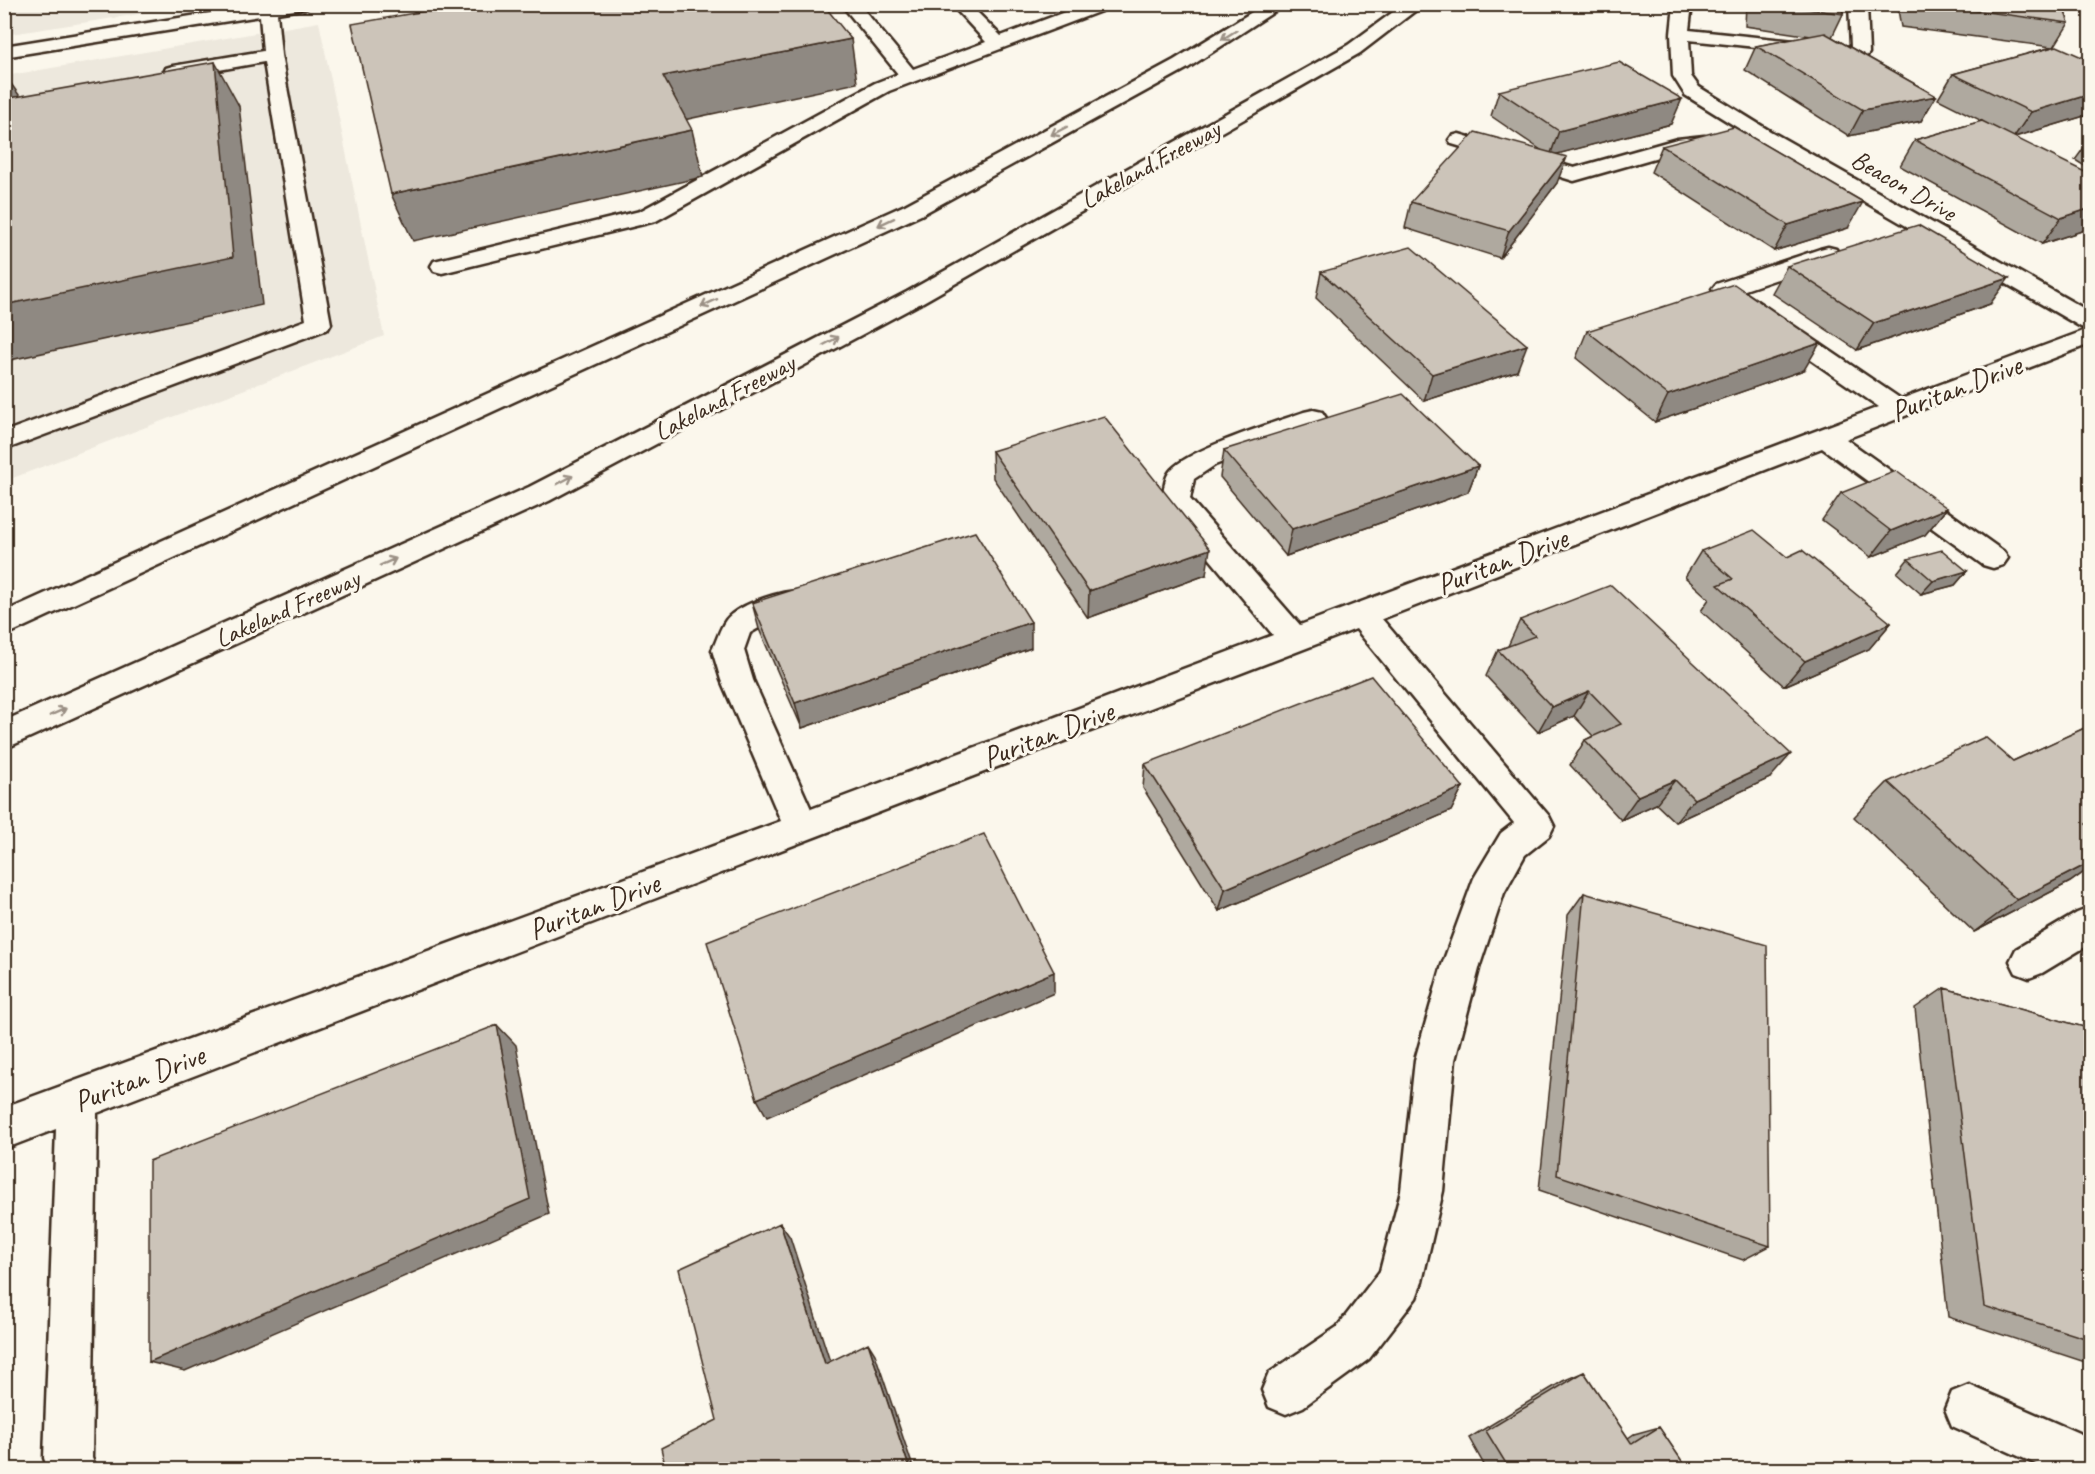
<svg xmlns="http://www.w3.org/2000/svg" width="2095" height="1474" font-family="Caveat,sans-serif">
<rect width="100%" height="100%" fill="#fbf7ec"/>
<filter id="ink" filterUnits="userSpaceOnUse"><feTurbulence type="fractalNoise" baseFrequency=".0167" numOctaves="2"/><feDisplacementMap in="SourceGraphic" scale="12" xChannelSelector="R" yChannelSelector="G"/><feConvolveMatrix kernelMatrix="1 2 1 2 8 2 1 2 1" color-interpolation-filters="sRGB"/></filter>
<g filter="url(#ink)">
<path fill="#ede8dd" d="M5 4H197V5L5 35Z
M319 22 384 336 5 481V76Z"/>
<g fill="none" stroke-linecap="round" stroke-linejoin="round">
<defs>
<path id="minor" d="M266 4H309L307 8 277 13 281 55 331 324 328 329 4 450V432L306 320 264 62 173 78 166 76 164 72 166 68 173 66 263 51 260 16 4 57V46Z
M841 4H859L913 69 986 42 951 4H969L1001 36 1086 4H1111L1109 8 889 91 656 221 442 273 434 271 431 266 434 261 640 211 875 83 898 74Z
M1674 4H1692L1689 30 1851 47 1849 4H1867L1869 53 1866 57 1860 58 1689 40 1691 76 1699 87 1770 131 2090 312V344L1846 439 2003 551 2008 558 2003 565 1993 568 1983 565 1822 448 1382 619 1549 816 1554 826 1549 836 1525 855 1504 893 1480 965 1455 1060 1443 1191 1422 1282 1416 1298 1369 1359 1303 1407 1286 1414 1269 1407 1262 1390 1269 1373 1337 1327 1380 1271 1401 1191 1415 1060 1442 965 1474 878 1501 833 1514 823 1356 629 97 1113 92 1458 97 1470H48L44 1458 56 1129 4 1149V1107L781 821 721 680 712 650C717 640 720 628 726 620 738 604 789 587 808 592L812 600 808 608 778 617 750 633 744 650 753 680 811 809 1273 635 1162 501C1164 492 1164 477 1171 470 1189 449 1274 423 1304 412L1313 410 1322 412 1326 418 1322 424 1215 465 1194 479 1190 499 1300 625 1879 407 1716 294 1712 289 1716 284 1820 249 1828 247 1836 249 1839 254 1836 259 1742 291 1901 399 2089 329 2081 327 1756 139 1685 95 1673 76 1671 34Z
M1459 134 1574 168 1677 139 1704 136 1711 138 1714 142 1711 146 1679 151 1574 181 1452 144 1449 140 1452 136Z
M2090 908V944L2042 973 2029 978 2016 973 2010 961 2016 949 2077 913Z
M1969 1385 2090 1438V1470H2049L1952 1426 1945 1409 1952 1392Z"/>
<path id="highway" d="M1265 4H1286L1188 68 921 215 4 636V612L905 205 1174 60Z
M1404 4H1424L1360 53 923 302 549 501 4 749V721L529 487 907 292 1348 45Z"/>
</defs>
<use href="#minor" stroke="#3b2a1e" stroke-width="5"/>
<use href="#highway" stroke="#3b2a1e" stroke-width="5"/>
<use href="#minor" fill="#fbf7ec" fill-rule="evenodd"/>
<use href="#highway" fill="#fbf7ec" fill-rule="evenodd"/>
</g>
<path fill="#afa99f" stroke="#3b2a1e" stroke-width="1.5" d="M1746 4H1842L1843 14 1832 37 1936 96 1921 121 1849 136 1745 70 1756 46 1811 36 1745 26Z
M1897 4H2062L2069 23 2054 47 2091 61V114L2015 137 2091 228 2042 244 1900 166 1915 140 1982 121 1938 99 1953 74 2052 47 1901 27Z
M1499 91 1671 124 1556 154 1557 183 1500 258 1405 228 1411 202 1541 150 1491 116Z
M2091 138V170L2075 160Z
M1662 146 1848 228 1774 251 1651 172Z
M1787 266 1990 304 1857 350 1772 293Z
M1321 272 1517 371 1424 401 1316 298Z
M1587 331 1804 370 1655 422 1576 358Z
M1224 450 1478 466 1468 492 1286 556 1220 477Z
M992 451 1206 575 1088 618 993 478Z
M1841 493 1947 508 1925 535 1871 557 1822 520Z
M1701 551 1787 557 1891 623 1869 649 1784 686 1701 611 1709 599 1685 577Z
M1908 559 1967 571 1955 585 1921 594 1897 573Z
M752 603 1031 648 802 728 759 629Z
M1520 620 1770 778 1675 822 1656 804 1621 820 1570 765 1585 740 1593 736 1574 716 1538 732 1486 676 1498 650 1508 646Z
M2091 725V867L2070 882 1974 932 1854 817 1888 782 2013 761Z
M1145 764 1463 787 1451 811 1219 911 1143 788Z
M1584 893 1770 1246 1743 1260 1539 1190 1568 915Z
M1944 988 2091 1029V1364L1948 1317 1915 1008Z
M1584 1372 1628 1438 1634 1434 1659 1427 1688 1470H1487L1469 1438 1563 1381Z"/>
<path fill="#8f8982" stroke="#3b2a1e" stroke-width="1.5" d="M851 39 857 83 674 122 663 76Z
M215 62 239 106 262 305 6 361 4 369V305Z
M4 74 27 106 4 104Z
M2091 94V114L2014 137 2031 112Z
M1936 96 1921 121 1849 136 1863 110Z
M1682 99 1671 124 1550 156 1559 131Z
M692 130 703 177 413 241 391 194Z
M1567 157 1557 183 1500 258 1509 231Z
M1863 202 1848 228 1774 251 1788 225Z
M2091 208V228L2042 244 2061 218Z
M2009 278 1990 304 1857 350 1874 323Z
M1820 343 1804 370 1655 422 1668 395Z
M1527 345 1517 371 1424 401 1432 374Z
M1478 466 1468 492 1286 556 1292 529Z
M1947 508 1925 535 1871 557 1891 531Z
M1210 549 1206 575 1088 618 1089 591Z
M1967 571 1955 585 1921 594 1933 581Z
M1031 622V648L802 728 795 703Z
M1891 623 1869 649 1784 686 1805 661Z
M1589 691 1574 716 1538 732 1552 707Z
M1791 754 1770 778 1675 822 1694 799Z
M1675 780 1656 804 1621 820 1638 796Z
M1463 787 1451 811 1219 911 1225 889Z
M2091 862V867L2070 882 1974 932 2017 900Z
M1054 972V993L767 1117 757 1099Z
M497 1025 516 1045 549 1214 185 1371 149 1362Z
M780 1223 790 1237 834 1374 825 1364Z
M868 1343 875 1354 914 1470H910Z"/>
<path fill="#ccc4b9" stroke="#3b2a1e" stroke-width="1.5" d="M465 4H823L851 39 663 76 692 130 391 194 352 24Z
M1771 4H1842L1843 14Z
M1928 4H2062L2069 23Z
M1825 33 1936 96 1863 110 1756 46Z
M2057 46 2091 61V94L2031 112 1953 74Z
M215 62 233 257 4 305V99Z
M1619 62 1682 99 1559 131 1499 91Z
M1982 121 2091 175V208L2061 218 1915 140Z
M1734 127 1863 202 1788 225 1662 146Z
M1475 132 1567 157 1509 231 1411 202Z
M1918 225 2009 278 1874 323 1787 266Z
M1411 247 1527 345 1432 374 1321 272Z
M1734 284 1820 343 1668 395 1587 331Z
M1403 394 1478 466 1292 529 1224 450Z
M1104 416 1210 549 1089 591 992 451Z
M1896 471 1947 508 1891 531 1841 493Z
M1754 530 1787 557 1802 550 1891 623 1805 661 1718 585 1733 579 1701 551Z
M975 532 1031 622 795 703 752 603Z
M1942 550 1967 571 1933 581 1908 559Z
M1611 585 1791 754 1694 799 1675 780 1638 796 1585 740 1621 724 1589 691 1552 707 1498 650 1535 636 1520 620Z
M1371 676 1463 787 1225 889 1145 764Z
M2091 725V821L2086 824 2091 827V862L2017 900 1888 782 1985 737 2013 761Z
M984 834 1054 972 757 1099 707 942Z
M1584 893 1767 945 1770 1246 1557 1175Z
M1944 988 2091 1029V1340L1984 1306Z
M497 1025 530 1199 149 1362V1161Z
M780 1223 825 1364 868 1343 910 1470H666L661 1448 717 1420 679 1269Z
M1584 1372 1632 1444 1659 1427 1688 1470H1510L1486 1431Z"/>
<defs><path id="oneway-shaft" d="M-6 0H5M1.5-3L5.5 0L1.5 3" fill="none" stroke-width="1.6" stroke-linecap="round" stroke-linejoin="round" transform="scale(1.5)"/></defs>
<g stroke="#9b9085">
<use href="#oneway-shaft" transform="translate(1229 35) rotate(148)"/>
<use href="#oneway-shaft" transform="translate(1059 131) rotate(152)"/>
<use href="#oneway-shaft" transform="translate(886 222) rotate(155)"/>
<use href="#oneway-shaft" transform="translate(709 303) rotate(155)"/>
<use href="#oneway-shaft" transform="translate(831 341) rotate(-28)"/>
<use href="#oneway-shaft" transform="translate(565 480) rotate(-28)"/>
<use href="#oneway-shaft" transform="translate(388 562) rotate(-24)"/>
<use href="#oneway-shaft" transform="translate(58 712) rotate(-24)"/>
</g>
</g>
<g text-anchor="middle" stroke-width="6" stroke-linejoin="round" paint-order="stroke">
<g font-size="26" fill="#3b2a1e" stroke="#fbf7ec">
<text transform="translate(1150 164) rotate(-29)" y="9">Lakeland Freeway</text>
<text transform="translate(1904 185) rotate(30)" y="9">Beacon Drive</text>
<text transform="translate(724 397) rotate(-28)" y="9">Lakeland Freeway</text>
<text transform="translate(287 608) rotate(-24)" y="9">Lakeland Freeway</text>
</g>
<g font-size="30" fill="#3b2a1e" stroke="#fbf7ec">
<text transform="translate(1956 388) rotate(-21)" y="10">Puritan Drive</text>
<text transform="translate(1502 561) rotate(-21)" y="10">Puritan Drive</text>
<text transform="translate(1048 734) rotate(-21)" y="10">Puritan Drive</text>
<text transform="translate(594 906) rotate(-21)" y="10">Puritan Drive</text>
<text transform="translate(139 1078) rotate(-21)" y="10">Puritan Drive</text>
</g>
</g>
<rect width="2095" height="1474" fill="none" stroke="#fbf7ec" stroke-width="24"/>
<rect x="12" y="12" width="2071" height="1450" fill="none" stroke="#3b2a1e" stroke-width="2" filter="url(#ink)"/>
</svg>
